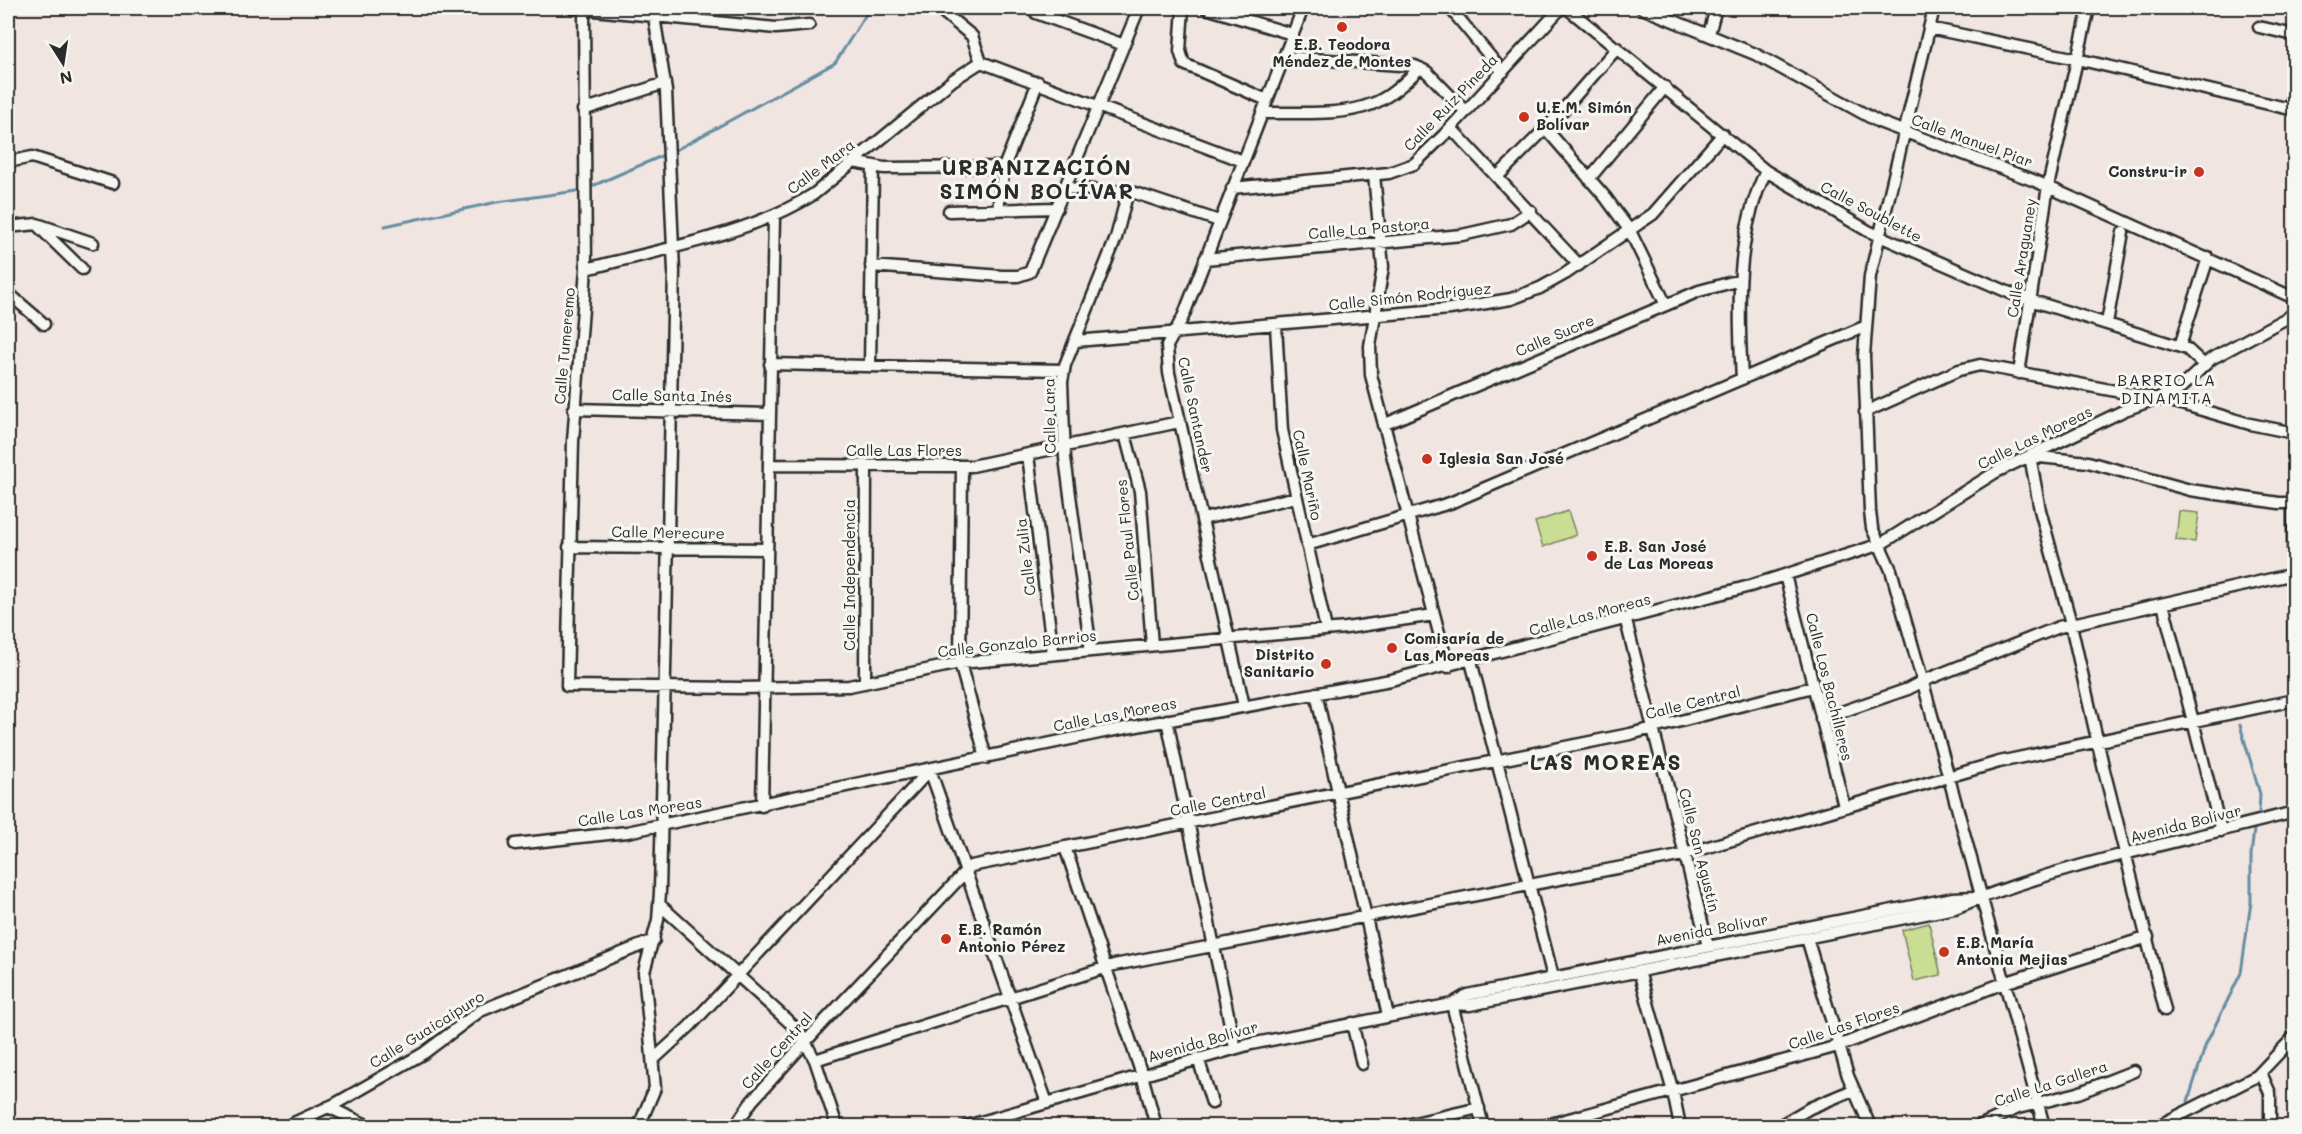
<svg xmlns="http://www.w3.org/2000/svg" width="2302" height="1134" font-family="Mali,sans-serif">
<rect width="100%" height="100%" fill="#f1e5e2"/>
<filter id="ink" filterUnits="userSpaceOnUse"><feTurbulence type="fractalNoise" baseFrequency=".0167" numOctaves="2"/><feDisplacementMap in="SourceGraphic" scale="12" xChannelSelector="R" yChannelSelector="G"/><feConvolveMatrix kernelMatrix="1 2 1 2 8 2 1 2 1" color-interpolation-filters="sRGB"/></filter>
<g filter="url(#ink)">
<path fill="#c9de93" stroke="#7a845f" stroke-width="1.5" d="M1568 511 1576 535 1543 547 1535 522Z
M2179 511 2199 513 2195 542 2176 540Z
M1929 923 1941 975 1914 981 1902 930Z"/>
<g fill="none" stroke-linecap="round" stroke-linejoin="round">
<path stroke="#668ea1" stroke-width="3" d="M674 151 835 63 870 8
M590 187 664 155
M385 226 497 202 577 191
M2240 725 2260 794 2259 813
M2188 1101 2206 1044 2241 973 2251 902V855L2254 830
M2180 1126 2182 1122"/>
<defs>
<path id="street" d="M573 8 776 28 809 25
M938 8 972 36 981 62
M1183 8 1180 51 1184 64 1267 100
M1206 8 1292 34
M1450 8 1503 72
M1567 8 1766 171 1868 231 2017 296 2187 349 2203 364
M1642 8 1755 54 1879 122 2035 181 2294 298
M1934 8 1870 276 1864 356 1870 512 1872 528 1891 570 1919 668 2044 1126
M584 9 586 269 573 441 567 686 740 688 849 686 960 663 1346 628 1434 615
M1036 13 1124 45
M2259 27 2294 35
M1929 28 2077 59 2294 110
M1709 34 1716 8
M1284 57 1415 66 1427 72 1466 112
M981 62 1243 161
M2291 109 2294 88
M583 110 665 83
M1262 113C1296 112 1340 117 1372 104 1391 97 1406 81 1420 68
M1451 128 1579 265
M1546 129 1606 198 1630 231 1666 305
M8 162 32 157 113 183
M854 162 884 168 1004 167
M1374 175 1383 267 1370 346 1371 375 1448 667
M1498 176 1555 119 1617 48
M1589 179 1665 87
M1065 188 1135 193 1219 221
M1232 188 1389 173 1414 164 1444 135 1561 8
M998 209 1004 167 1038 82
M949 211 1057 208
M8 227 37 224 93 243
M39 227 82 269
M1205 259 1462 235 1511 224 1531 211
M871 266 1002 276H1018L1030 272 1139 8
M586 269C658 250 752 234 814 194L953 80 981 62
M8 293 44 324
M2107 323 2123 232
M1276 325 1282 430 1326 629
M1076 341 1450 309 1511 299 1540 288 1565 274 1653 214 1723 134
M2180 346 2208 258
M770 364 1064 370
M870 366 873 166
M2019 373 2048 186 2089 8
M1742 379C1738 309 1735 235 1766 171
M574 409 770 414
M1865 412 1959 370 1980 365 2178 403 2250 424 2294 433
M1383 425 1699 291 1740 280
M1125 434 1140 491 1152 645
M1028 455 1053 654
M769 465 972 466 1179 422
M962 467 960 663 986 758
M2293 503 2294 671
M1203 519 1296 497
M1307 545 1450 503 1866 326
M569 547 767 549
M1785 575 1844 806
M2163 604 2221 831
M1626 621 1708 946
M1091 651 1065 458 1062 382 1065 365 1116 238 1128 191
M1471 661 1553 977
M865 683 866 466
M1316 693 1388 1016
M1244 706 1169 373 1167 346 1183 317 1303 8
M1821 719 1908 689 1923 681 2059 627 2294 574
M1167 720 1235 1048
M762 806 774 217
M515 844 627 832 1104 732 1391 680 1750 586 1881 544 1996 472 2125 410 2177 391 2211 359 2294 314
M1065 847 1142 1075 1156 1126
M659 904 799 1031 815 1060 837 1126
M1807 938 1848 1076 1870 1126
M1639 971 1673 1092 1680 1126
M1452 1004 1467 995 1953 898 1975 897
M1452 1004 1483 1126
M2165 1010 2104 770 2069 616 2040 510 2030 456 2088 462 2190 490 2279 503H2294
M1352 1023 1362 1064
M1198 1058 1212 1103
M654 1059 690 1026 930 770 1047 1103
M815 1060 1114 965 1674 857 1999 762 2294 700
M2261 1073 2270 1093V1126
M328 1107 369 1126
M1406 1125 1479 1108
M287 1126 335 1104 424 1053 480 1011 654 940
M639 1126 655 1088 644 972 658 920 660 892 674 271 666 91 654 16
M735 1126 752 1101 819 1027 971 866 1630 734 1813 687
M967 1126 1251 1044 1452 1004 1470 1005 1955 908C2063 863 2181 842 2294 812
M1543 1126 1838 1046 2004 983 2148 937
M1779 1126 1810 1108 1853 1090
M1979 1126 2018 1108 2078 1093 2134 1071
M2158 1126 2257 1076 2294 1037"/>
</defs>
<use href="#street" stroke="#2b2b2b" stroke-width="15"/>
<use href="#street" stroke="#f6f6f2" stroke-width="10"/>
</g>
</g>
<g fill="#c8321e" stroke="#f6f6f2" stroke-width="2">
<circle cx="1342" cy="27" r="6"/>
<circle cx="1524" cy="117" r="6"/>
<circle cx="2199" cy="172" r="6"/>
<circle cx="1427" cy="459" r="6"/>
<circle cx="1592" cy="556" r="6"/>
<circle cx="1392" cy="648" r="6"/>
<circle cx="1326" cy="664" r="6"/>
<circle cx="946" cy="939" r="6"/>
<circle cx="1944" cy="952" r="6"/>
</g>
<g text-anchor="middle" stroke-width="6" stroke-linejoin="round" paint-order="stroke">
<g font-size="15" font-weight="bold" fill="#2b2b2b" stroke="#f6f6f2" text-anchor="start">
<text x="1342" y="50" text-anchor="middle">E.B. Teodora<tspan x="1342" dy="17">Méndez de Montes</tspan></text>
<text x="1536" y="113">U.E.M. Simón<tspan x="1536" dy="17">Bolívar</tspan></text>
<text x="2187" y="177" text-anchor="end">Constru-ir</text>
<text x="1439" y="464">Iglesia San José</text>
<text x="1604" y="552">E.B. San José<tspan x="1604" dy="17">de Las Moreas</tspan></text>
<text x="1404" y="644">Comisaría de<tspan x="1404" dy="17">Las Moreas</tspan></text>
<text x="1314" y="660" text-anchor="end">Distrito<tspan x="1314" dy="17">Sanitario</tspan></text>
<text x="958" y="935">E.B. Ramón<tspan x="958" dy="17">Antonio Pérez</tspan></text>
<text x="1956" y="948">E.B. María<tspan x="1956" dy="17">Antonia Mejias</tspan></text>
</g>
<g font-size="15" fill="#2b2b2b" stroke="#f6f6f2">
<text transform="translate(1451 103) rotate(-46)" y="5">Calle Ruiz Pineda</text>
<text transform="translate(1972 141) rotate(20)" y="5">Calle Manuel Piar</text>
<text transform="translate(821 167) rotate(-37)" y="5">Calle Mara</text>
<text transform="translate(1871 212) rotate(28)" y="5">Calle Soublette</text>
<text transform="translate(1369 229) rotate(-5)" y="5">Calle La Pastora</text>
<text transform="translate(2022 258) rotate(-81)" y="5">Calle Araguaney</text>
<text transform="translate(1410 297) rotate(-6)" y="5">Calle Simón Rodríguez</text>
<text transform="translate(1555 336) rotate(-23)" y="5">Calle Sucre</text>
<text transform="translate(565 346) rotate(-85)" y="5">Calle Tumeremo</text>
<text transform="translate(672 396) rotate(1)" y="5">Calle Santa Inés</text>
<text transform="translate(1195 415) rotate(78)" y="5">Calle Santander</text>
<text transform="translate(1050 416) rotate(-91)" y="5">Calle Lara</text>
<text transform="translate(2035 438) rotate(-26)" y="5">Calle Las Moreas</text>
<text x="904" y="456">Calle Las Flores</text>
<text transform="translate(1307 475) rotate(78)" y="5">Calle Mariño</text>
<text transform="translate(668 533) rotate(1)" y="5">Calle Merecure</text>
<text transform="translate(1128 540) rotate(-96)" y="5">Calle Paul Flores</text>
<text transform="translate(1026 557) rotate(-97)" y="5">Calle Zulia</text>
<text transform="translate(850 575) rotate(-90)" y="5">Calle Independencia</text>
<text transform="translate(1590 615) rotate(-15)" y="5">Calle Las Moreas</text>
<text transform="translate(1017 644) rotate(-6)" y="5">Calle Gonzalo Barrios</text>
<text transform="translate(1829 687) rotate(76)" y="5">Calle Los Bachilleres</text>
<text transform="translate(1693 703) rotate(-14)" y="5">Calle Central</text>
<text transform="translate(1115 715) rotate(-11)" y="5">Calle Las Moreas</text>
<text transform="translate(1218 802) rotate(-11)" y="5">Calle Central</text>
<text transform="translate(640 812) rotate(-9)" y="5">Calle Las Moreas</text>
<text transform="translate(2186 824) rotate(-14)" y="5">Avenida Bolívar</text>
<text transform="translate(1699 850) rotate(76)" y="5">Calle San Agustín</text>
<text transform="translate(1712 930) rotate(-11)" y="5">Avenida Bolívar</text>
<text transform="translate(1844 1026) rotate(-19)" y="5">Calle Las Flores</text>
<text transform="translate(427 1030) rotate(-32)" y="5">Calle Guaicaipuro</text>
<text transform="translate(1203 1042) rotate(-16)" y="5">Avenida Bolívar</text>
<text transform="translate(777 1051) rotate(-48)" y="5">Calle Central</text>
<text transform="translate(2051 1084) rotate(-18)" y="5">Calle La Gallera</text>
</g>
<g font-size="16" letter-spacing="1.5" fill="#2b2b2b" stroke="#f6f6f2">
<text x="2167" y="386">BARRIO LA<tspan x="2167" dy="18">DINAMITA</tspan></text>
</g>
<g font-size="21" font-weight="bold" letter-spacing="1.5" fill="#2b2b2b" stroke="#f6f6f2">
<text x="1037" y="175">URBANIZACIÓN<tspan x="1037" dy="24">SIMÓN BOLÍVAR</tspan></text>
<text x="1606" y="770">LAS MOREAS</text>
</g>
</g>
<rect width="2302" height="1134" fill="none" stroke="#f6f6f2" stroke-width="30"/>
<rect x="15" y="15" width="2272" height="1104" fill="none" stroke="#2b2b2b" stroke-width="2" filter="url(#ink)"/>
<g transform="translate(63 63) rotate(168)" stroke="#f6f6f2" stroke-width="4.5" paint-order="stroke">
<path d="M0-4.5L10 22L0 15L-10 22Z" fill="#2b2b2b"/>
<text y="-9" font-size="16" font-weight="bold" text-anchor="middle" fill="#2b2b2b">N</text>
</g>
</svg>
